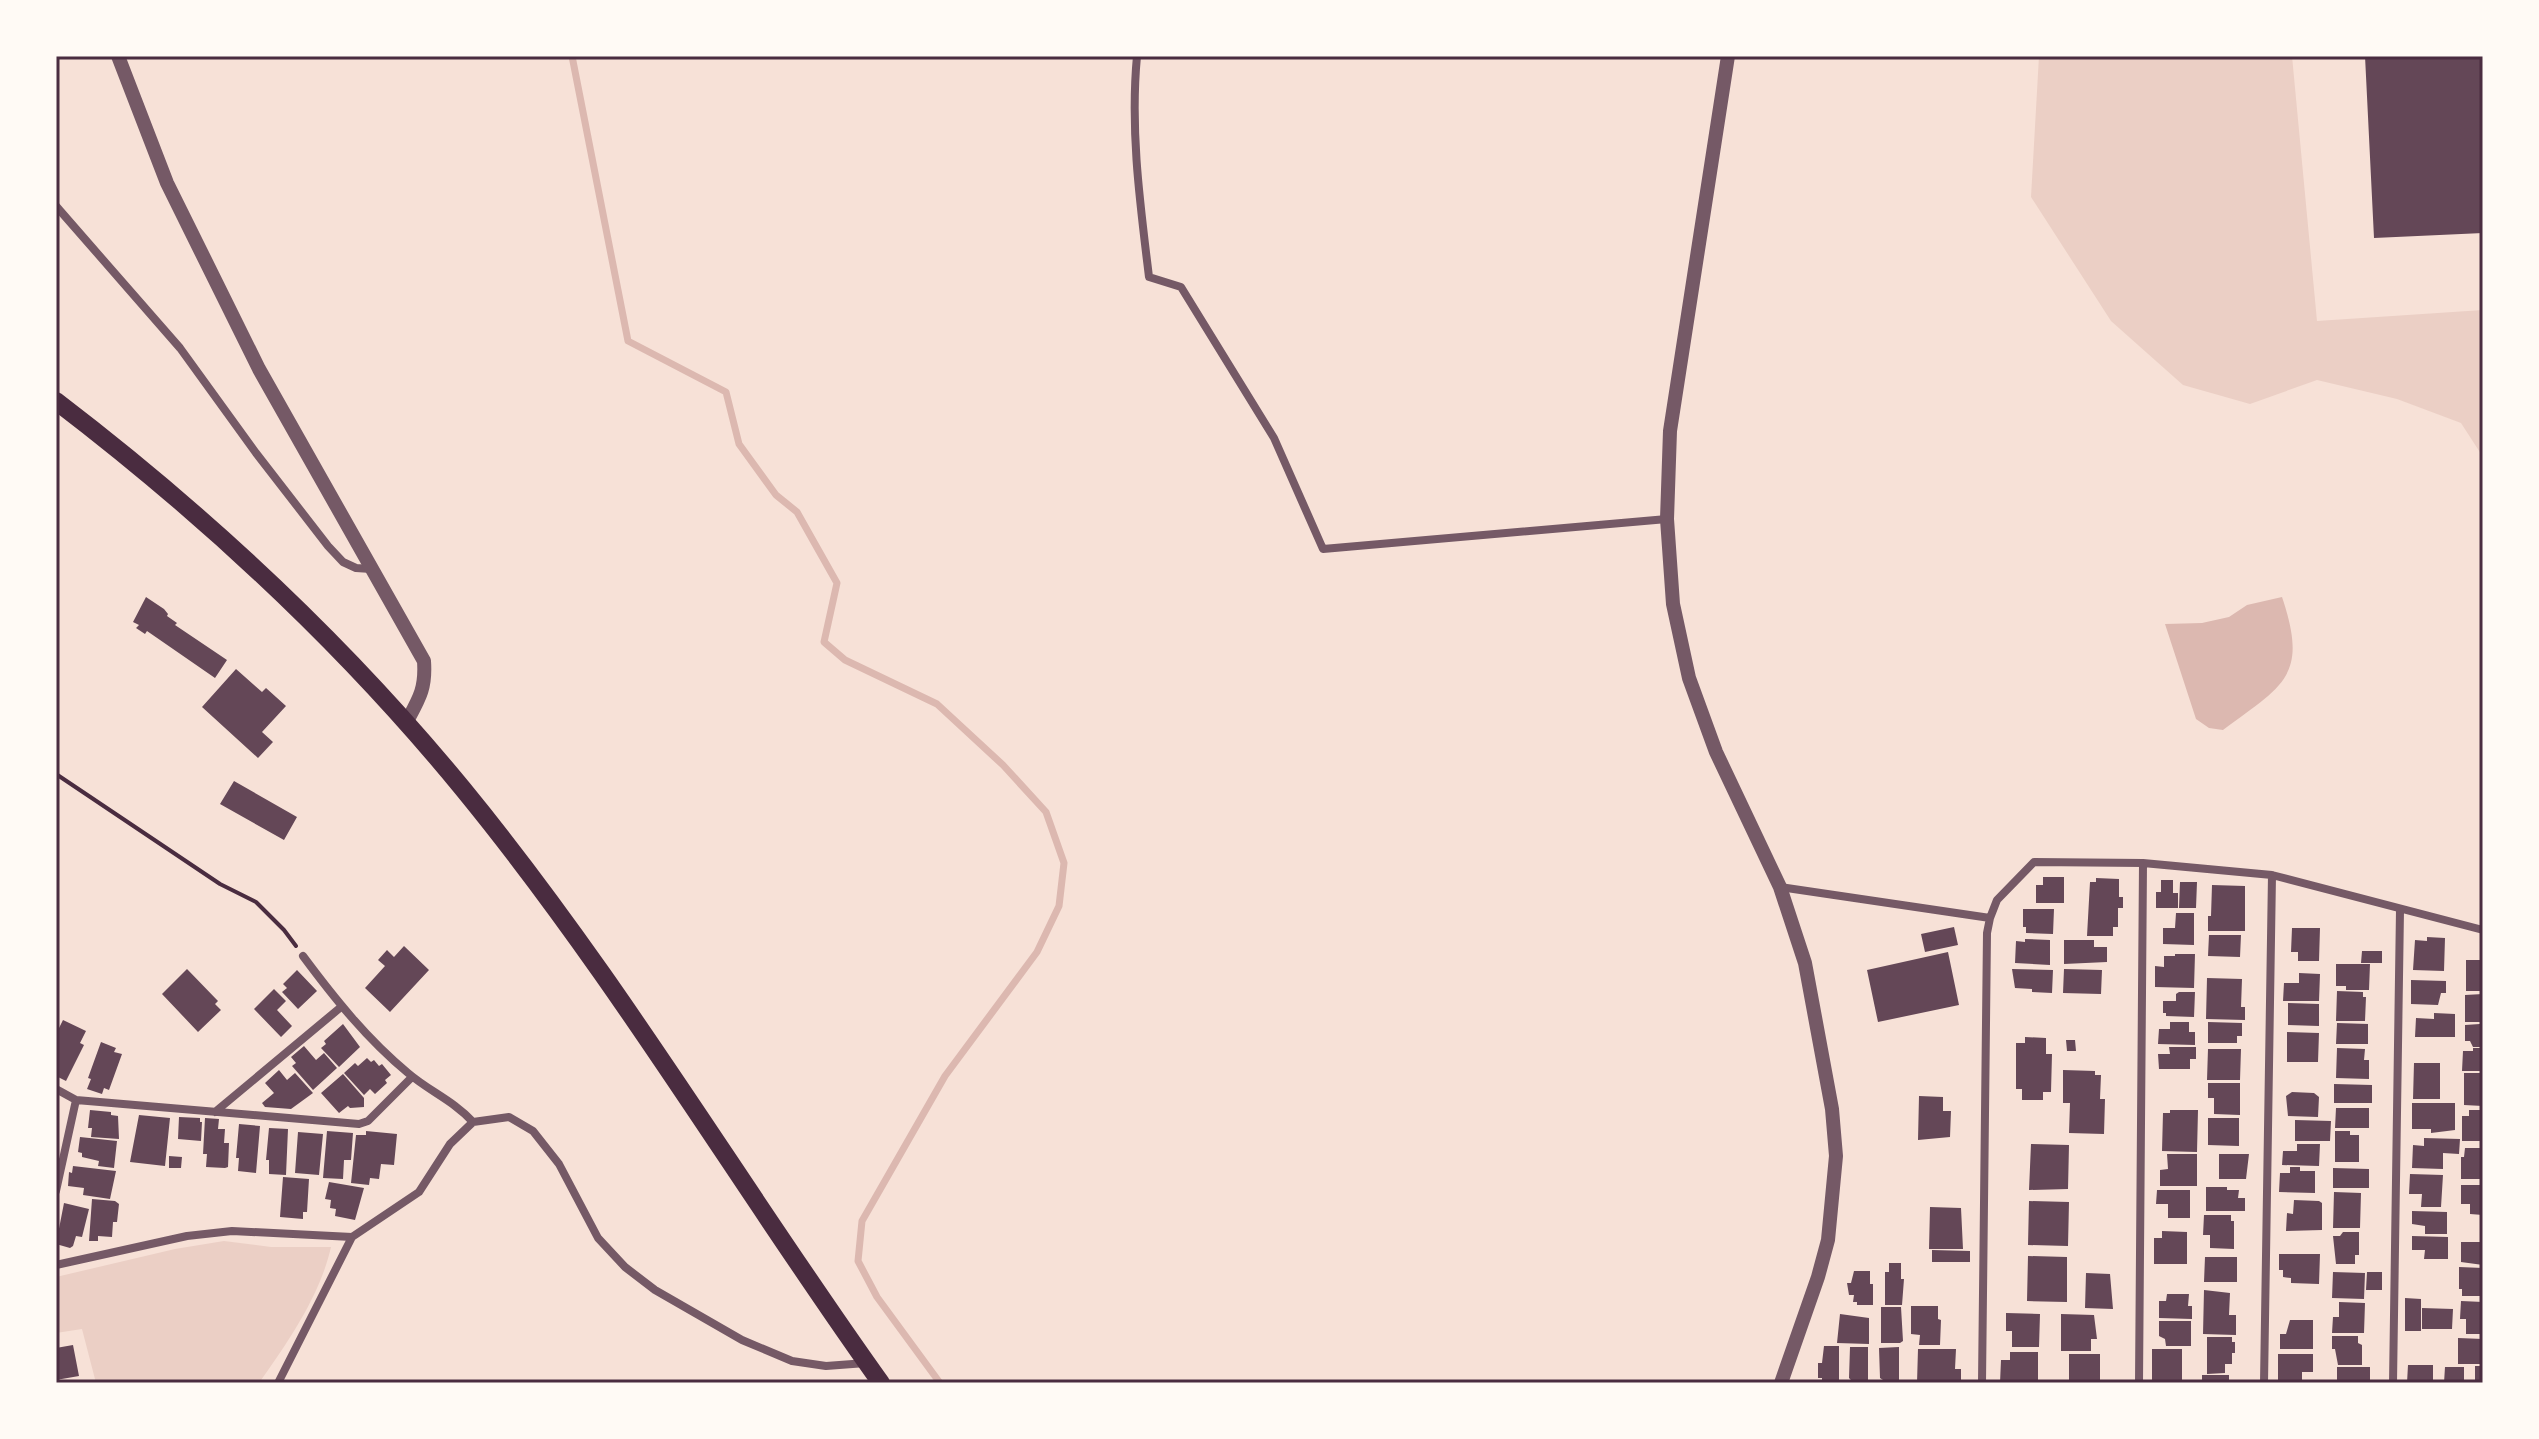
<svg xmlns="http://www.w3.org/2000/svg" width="2539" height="1439" font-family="Raleway,sans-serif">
<rect width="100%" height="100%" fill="#f7e1d7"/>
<path fill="#ebcfc5" d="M2039 56H2292L2317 321 2483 310V457L2461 423 2397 399 2317 380 2250 404 2183 385 2111 321 2031 197Z
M224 1241 271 1247H331C320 1296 288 1342 259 1383H96L82 1329 56 1333V1277L175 1249Z"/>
<path fill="#dcb8b0" d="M2282 597C2309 677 2283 685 2223 730L2209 728 2196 719 2165 624 2202 623 2229 617 2247 605Z"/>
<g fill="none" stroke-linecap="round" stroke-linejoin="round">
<path stroke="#dcb8b0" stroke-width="7" d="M572 56 628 341 726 392 739 444 776 495 797 512 837 583 824 642 845 660 937 704 1003 765 1046 812 1064 863 1059 906 1037 952 945 1076 862 1221 858 1261 877 1297 940 1383"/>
</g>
<path fill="#644757" d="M2365 56H2483V233L2374 238Z
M146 597 164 609 168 614 167 616 177 623 175 625 227 660 215 678 147 631 145 634 136 628 139 625 133 622Z
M236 669 262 692 266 688 286 706 262 732 273 742 258 758 202 707Z
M234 781 297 817 284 840 220 804Z
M2043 877H2064V903H2036V885H2043Z
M2096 878 2119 879V897H2123V908H2118V927H2113V936H2087L2090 882H2096Z
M2161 880H2173V893H2178V908H2156V892H2161Z
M2180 882H2197L2196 908H2179Z
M2212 885 2245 886V931H2208V916H2211Z
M2023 909H2054L2053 934 2026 933V927H2023Z
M2176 913H2194V945L2163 944V928H2175Z
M1954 927 1958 945 1925 952 1921 934Z
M2292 928H2320L2319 961H2298V952H2291Z
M2209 935H2241L2240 957 2208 956Z
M2427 937 2445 938 2444 971 2413 970 2415 940 2427 941Z
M2025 939 2050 940V965L2015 963 2016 941 2025 942Z
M2064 940H2094V947H2107V962L2064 964Z
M404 946 429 970 390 1012 365 988 385 966 378 960 387 950 394 957Z
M2362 951H2382V963H2361Z
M1948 952 1959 1005 1878 1022 1867 970Z
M2175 954H2195L2194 988 2155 987V966L2164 967V956H2175Z
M2466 960H2483V991H2466Z
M2336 964H2370L2369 990H2346V986H2336Z
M187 969 218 1001 215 1004 221 1010 198 1032 162 994Z
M2012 969 2053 970 2052 993 2032 992V989L2015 988Z
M2064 969 2102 970 2101 994 2063 993Z
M297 970 317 991 298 1009 282 992 287 988 283 984Z
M2299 973 2320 974 2319 1001H2283L2284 983H2299Z
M2207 978 2242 979 2241 1007H2245V1020L2206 1019Z
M2411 980 2446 981V993H2441L2438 1005 2411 1004Z
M274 989 286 1001 277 1010 292 1026 281 1037 254 1009Z
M2337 991 2363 992V997H2366L2365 1021H2336Z
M2179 992H2195L2194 1017 2166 1016V1013H2163V1001H2176V994Z
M2483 994 2481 1022H2465V995Z
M2288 1003 2319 1004V1026L2288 1025Z
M2434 1013 2455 1014V1037H2415L2416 1018 2434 1019Z
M63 1020 86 1031 80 1043 84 1045 66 1081 56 1076V1034Z
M2170 1022H2189V1032H2195V1045L2158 1044 2159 1029H2170Z
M2208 1022 2242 1023V1036H2237V1043H2208Z
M2337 1023 2368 1024V1044H2336Z
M343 1024 360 1047 339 1067 321 1048 326 1044 324 1041Z
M2480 1024H2483V1047H2473L2470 1041H2465V1025Z
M2287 1032 2319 1033 2318 1062H2287Z
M2025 1037 2046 1038V1054H2052L2051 1092H2043V1100H2022V1089H2016V1043H2025Z
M2066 1040H2075L2076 1051H2067Z
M101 1042 116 1048 114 1052 122 1054 109 1090 104 1088 102 1094 87 1089 91 1079 88 1078Z
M304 1046 316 1060 324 1053 337 1068 313 1090 292 1066 296 1063 291 1057Z
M2169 1047H2196V1059H2190V1069H2159L2158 1054H2170Z
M2337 1048 2365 1049 2364 1060H2369V1079L2336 1078Z
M2473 1048H2483V1071H2462L2463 1051H2473Z
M2208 1049H2241L2240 1080H2207Z
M367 1058 371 1062 374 1060 379 1066 382 1064 391 1075 385 1080 387 1083 375 1094 370 1089 364 1095 344 1073 355 1063 358 1066Z
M2414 1063H2440V1099H2413Z
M279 1070 287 1080 295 1073 313 1093 291 1109 265 1107 262 1103 274 1093 265 1083Z
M2063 1070 2095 1071V1075H2101L2100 1099H2105L2104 1134 2069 1133 2070 1103H2063Z
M2464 1073H2483V1106L2464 1105Z
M343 1074 364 1098V1107L350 1108 348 1106 339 1113 321 1093Z
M2208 1083H2240V1115L2214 1114V1098H2208Z
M2334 1084 2372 1085V1103H2334Z
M2292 1092 2314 1093 2319 1097 2318 1117 2288 1116 2286 1096Z
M1919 1096 1943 1097V1111H1951L1950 1137 1918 1140Z
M2412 1103H2455V1130L2431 1133V1129H2412Z
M2336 1108H2369V1128H2335Z
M90 1110 111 1112V1115L118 1116 119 1139 91 1137 92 1128H88Z
M2170 1110H2198L2197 1152 2162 1151 2163 1113H2170Z
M2469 1110H2483V1141H2462V1116H2469Z
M139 1115 170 1118 165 1166 130 1162Z
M179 1117 200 1118V1122H202L201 1141 178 1139Z
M205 1118 219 1119 218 1129H225L224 1143H229L228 1167 225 1168 206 1167 207 1154H203Z
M2208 1118H2239V1146L2208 1145Z
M2295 1120 2331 1121 2330 1141H2295Z
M239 1124 260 1126 256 1173 238 1171 239 1158H236Z
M269 1128 288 1129 286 1175 269 1174V1160H266Z
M327 1131 353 1133 351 1160H344L343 1179 323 1178Z
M366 1131 397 1134 394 1165 381 1164 379 1179 370 1178 369 1185 351 1183 356 1135H366Z
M2335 1131H2350V1135H2359V1162H2335Z
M298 1132 323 1134 319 1175 295 1173Z
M80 1137 117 1141 114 1168 98 1166 99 1161 82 1157V1153L78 1152Z
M2424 1138 2460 1139 2459 1154 2443 1153V1169L2412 1168 2413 1145 2424 1146Z
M2031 1144 2069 1145 2068 1189 2029 1190Z
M2297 1144H2320L2319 1166 2282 1165 2283 1151H2297Z
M2465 1148H2481L2483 1179H2461V1157H2464Z
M2167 1154H2197V1186H2160V1170L2168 1169Z
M2219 1154H2249L2246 1179H2219Z
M169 1156 182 1157 181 1168H169Z
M73 1166 116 1171 110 1199 83 1195 84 1188 68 1186 69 1172 72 1173Z
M2290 1167H2300V1171H2315V1193L2279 1192 2280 1173H2290Z
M2333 1168 2369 1169V1188H2333Z
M2410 1174 2443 1175 2441 1207H2421L2422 1194H2409Z
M283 1177 309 1179 307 1212H303V1219L280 1217Z
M329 1182 364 1188 355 1220 335 1216 336 1209 330 1208 331 1200 325 1199Z
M2461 1185H2483V1215L2470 1214V1204H2461Z
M2206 1187H2227V1190H2239L2238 1198H2245V1211H2206Z
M2157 1190H2190V1218H2168V1204H2156Z
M2334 1192 2361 1193 2360 1228H2333Z
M92 1199 115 1201 119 1204 117 1222H113L112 1237 98 1236V1241H89Z
M2294 1200 2319 1201 2322 1203V1230L2286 1231 2287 1213 2293 1214Z
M2029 1201 2069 1202 2068 1246 2028 1245Z
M64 1203 89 1209 82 1237 76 1236 73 1246 70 1248 56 1244Z
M1930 1207 1961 1208 1963 1249H1929Z
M2412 1211 2447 1212V1234H2425V1226L2412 1224Z
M2204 1215H2231V1221H2234V1249L2210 1248V1235H2203Z
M2162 1231 2187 1232V1264H2154V1238H2162Z
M2343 1232H2359V1255H2355V1264H2336L2333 1236H2340Z
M2412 1236 2448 1237V1259H2424L2425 1250H2412Z
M2461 1242H2483V1265L2461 1262Z
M1932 1250 1970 1251V1262H1932Z
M2279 1254H2320L2319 1284 2291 1283V1278L2283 1277V1270H2279Z
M2028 1256 2067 1257V1302L2027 1301Z
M2205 1257H2237V1282H2204Z
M1889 1263H1901V1279H1904L1902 1305H1885V1272H1889Z
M2459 1267 2483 1268V1296H2462V1289H2459Z
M1854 1271H1870V1284H1873V1305H1857V1302H1853L1854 1295H1849L1847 1283H1851Z
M2333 1272 2365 1273 2364 1299 2332 1298Z
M2367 1272H2382V1290H2366Z
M2086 1273 2110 1274 2113 1309 2085 1308Z
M2204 1290 2230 1293 2229 1315H2236V1335L2203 1334Z
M2167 1294H2189L2188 1306H2192V1319L2159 1318V1301H2166Z
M2405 1298 2421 1299V1331H2405Z
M2461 1301 2483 1302V1334H2466V1319H2460Z
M2339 1302 2365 1303 2364 1333H2332L2333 1317H2339Z
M1911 1306H1938V1319L1941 1320 1940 1345H1919L1920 1335 1911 1334Z
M1881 1307H1901L1903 1341 1900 1343H1881Z
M2422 1308 2453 1309 2452 1329H2422Z
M2006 1313 2040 1314 2039 1347H2012V1331H2006Z
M1840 1314 1869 1318V1344L1837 1343Z
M2061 1314 2094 1315 2097 1339H2091V1351H2061Z
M2290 1320H2313V1349H2280V1334H2286Z
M2159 1321H2191V1346H2166L2165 1339 2159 1336Z
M2332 1336H2358V1343L2362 1345V1365H2338L2335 1349H2332Z
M2207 1337H2232V1342H2235V1353H2232V1364H2225V1373L2207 1374Z
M2458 1338 2483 1339V1364H2458Z
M73 1345 79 1376 56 1380V1348Z
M1824 1346H1839V1383H1822V1378H1818V1363H1822Z
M1850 1347H1868V1381H1852L1849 1378Z
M1899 1347V1380H1883L1880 1378 1879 1348Z
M1918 1349H1956L1955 1369H1961V1383H1917Z
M2152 1349H2182V1383H2152Z
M2010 1352H2038V1383H2000L2001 1360H2010Z
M2069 1354H2100V1383H2069Z
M2278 1354H2313V1372H2302V1383H2278Z
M2408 1365H2433V1383H2407Z
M2475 1366H2483V1383H2475Z
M2337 1367H2370V1383H2337Z
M2445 1367H2464V1383H2444Z
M2202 1375H2229V1383H2202Z"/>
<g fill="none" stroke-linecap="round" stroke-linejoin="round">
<path stroke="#4a2c40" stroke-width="4" d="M56 774 220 884 256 902 284 930 296 946"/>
<path stroke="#755966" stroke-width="8" d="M1137 56C1130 130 1140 203 1149 277L1181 287 1274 438 1323 549 1667 519
M56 206 180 348 256 453 328 546 343 562 356 568 371 569
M1780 887 1990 918 1997 900 2034 862 2143 863 2272 875 2483 930
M303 956C335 999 367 1039 408 1073 429 1091 454 1101 473 1122
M56 1089 76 1100 359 1124 368 1121 412 1077
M215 1112 341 1007
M56 1191 76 1100
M56 1265 187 1236 232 1231 352 1237
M278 1383 352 1237 419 1192 450 1144 473 1122 509 1117 533 1131 559 1164 598 1238 625 1267 655 1290 742 1340 792 1361 826 1366 866 1363
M1982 1383 1987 933 1990 918
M2139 1383 2143 863
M2264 1383 2272 875
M2393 1383 2400 910"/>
<path stroke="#755966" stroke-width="14" d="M118 56 167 183 259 369 424 661C426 689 419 699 406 723
M1728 56 1670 431 1667 519 1673 604 1689 678 1716 752 1780 887 1805 963 1832 1109 1836 1156 1828 1240 1818 1277 1781 1383"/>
<path stroke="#4a2c40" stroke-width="18" d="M56 401C204 514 345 645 463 789 617 977 740 1186 881 1383"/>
</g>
<rect width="2539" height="1439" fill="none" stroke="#fffaf5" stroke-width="116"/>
<rect x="58" y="58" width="2423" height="1323" fill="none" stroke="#4a2c40" stroke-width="3"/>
</svg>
